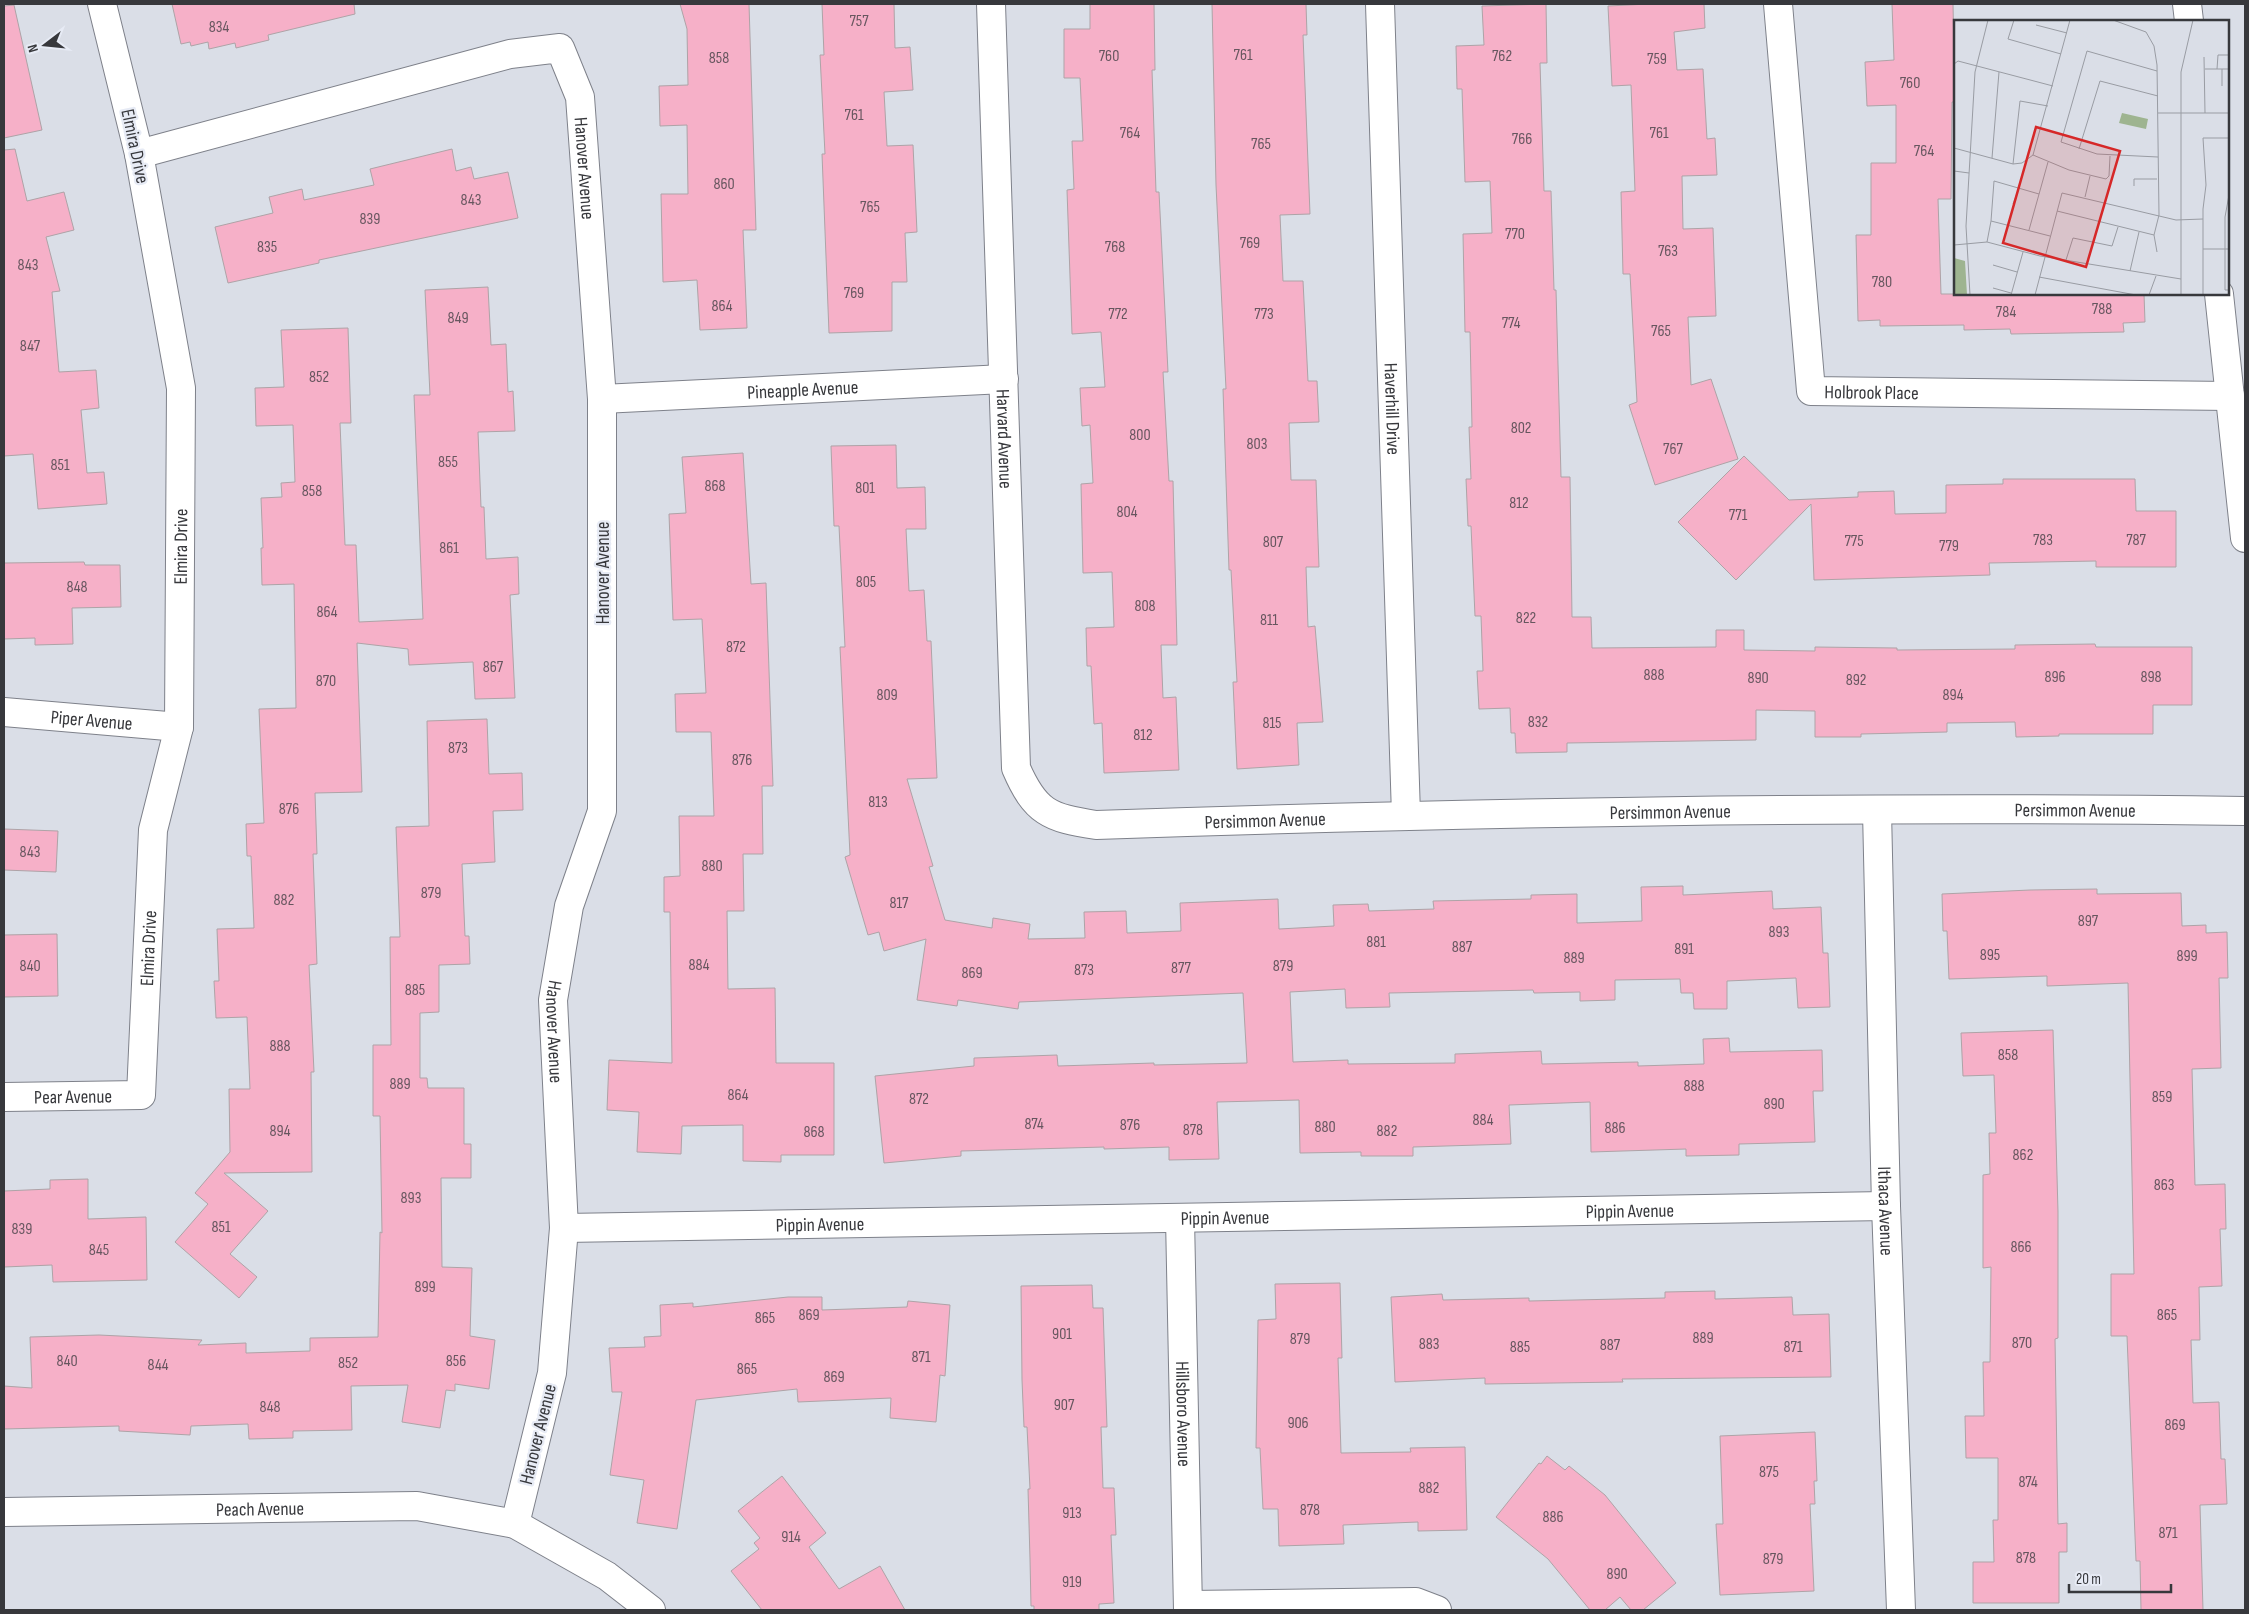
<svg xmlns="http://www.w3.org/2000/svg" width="2249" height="1614" font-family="'Sofia Sans Condensed',sans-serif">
<rect width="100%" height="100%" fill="#dadee7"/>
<path fill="#f6b0c8" stroke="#aea3a7" d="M172 4H354L355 14 268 35 269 40 236 48 235 43 209 49 208 42 191 46 190 42 181 44Z
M680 4H749L756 230H743L747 328 700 330 697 280 663 282 661 194H688L687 125 660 126 659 86 688 85 687 29Z
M822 4H894L895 48 910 47 913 90 884 92 887 146 913 145 917 232 905 233 907 282H892V331L829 333 822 154H825L820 55H824Z
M1090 4H1154L1155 70H1152L1156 192H1159L1168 372H1163L1169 481H1173L1177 645H1161L1163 698 1176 697 1179 770 1104 773 1102 723 1094 724 1091 666H1087L1086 628 1114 627 1112 572 1083 573 1081 484 1093 483 1090 425 1082 426 1080 388 1105 387 1101 332 1072 334 1067 190 1074 189 1072 141H1083L1080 78H1064V29H1090Z
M1212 4H1306L1307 35H1303L1310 214 1280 215 1283 281H1303L1308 381H1317L1319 422 1289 423 1291 480H1316L1319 567H1306L1308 627 1315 626 1323 722 1297 723 1299 765 1237 769 1233 682H1237L1231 570H1229L1223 389H1226L1216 185Z
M1546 4 1547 63H1540L1544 191H1551L1554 290H1556L1561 477H1570L1572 617H1591L1592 648 1716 647V630H1744V650L1815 651V647L1897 648V650L2015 649V645L2095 644 2096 647H2192V705H2153V734H2059V736L2016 737 2015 722 1947 723V732L1861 734V737H1815V711L1756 710V740L1567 743V752L1516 753 1515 733H1511L1510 708 1479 709 1477 671H1483L1481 616H1475L1471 526H1468L1466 479H1471L1469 427H1472L1470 332H1465L1463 234 1492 233 1490 181 1465 182 1462 89H1457L1456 46 1484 45 1482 6Z
M1648 4H1704L1705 28 1674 32 1677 70 1703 69 1707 139 1715 138 1717 175 1682 176 1683 229 1713 228 1716 316 1688 317 1691 385 1711 379 1738 459 1655 485 1629 405 1637 402 1630 274H1623L1621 192 1635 191 1631 85 1612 86 1608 6Z
M1892 4H1953L1955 102H1952L1951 199H1938L1941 294H2144L2145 322 2123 323 2124 332 2011 334 2010 329 1964 330V325L1880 326V320L1858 321 1856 235H1871V163H1896V105L1867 106 1865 62 1894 60Z
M14 5 42 130 4 138V6Z
M15 149 27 201 64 192 74 230 46 237 60 291 52 292 59 372 96 370 99 408 81 410 87 473 104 472 107 504 38 509 33 454 4 456V150Z
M452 149 456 171 471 167 474 179 508 172 518 218 319 260V263L228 283 215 227 273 213 269 197 302 189 304 200 374 185 370 169Z
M488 287 491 345 506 344 508 392 513 391 515 431 478 432 481 507H484L486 559 518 557 519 594 510 595 515 698 475 699 473 662 409 665 408 649 357 643 362 792 315 793 317 854H313L317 964 309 965 314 1072H311L312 1172 224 1173 268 1211 230 1254 257 1277 239 1298 175 1242 208 1204 195 1193 230 1152 229 1089H250L247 1017 216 1018 214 981H219L217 929 254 928 251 856H247L246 824 264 823 259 709 296 708 294 584 262 585 261 548H263L261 498 282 497 281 483 295 482 293 425 256 426 255 388 284 387 281 330 348 328 351 423H340L345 545H356L359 622 423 619 414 395H430L425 290Z
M896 445 897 488 925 487 926 529H906L909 591 924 590 927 641H931L937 778 907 779 933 866 929 867 945 920 992 928 993 918 1030 924 1028 939 1085 938 1084 912 1126 911 1127 933 1181 931 1180 903 1278 899 1279 929 1334 926 1333 905 1368 904 1369 911 1434 909 1433 901 1531 899V895L1577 894V923L1642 921 1641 887 1683 886V895L1772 891 1773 909 1821 907 1823 953H1828L1830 1007 1798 1008 1796 978 1727 981V1009H1694L1693 993H1681L1680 979 1615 980V1000L1580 1001V992L1534 993 1533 990 1389 993 1390 1007 1346 1008 1345 989 1290 992 1293 1062 1348 1060V1064L1455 1063V1054L1541 1051 1542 1064 1638 1062V1066L1704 1064 1703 1039 1729 1038 1730 1052 1822 1050 1823 1091H1813L1815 1142 1739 1144V1155L1686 1156V1149L1591 1152 1590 1102 1509 1105 1511 1144 1413 1147V1156H1361V1152L1300 1153 1299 1100 1217 1102 1219 1159 1169 1160V1147L1104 1149V1147L961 1151V1156L884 1163 875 1076 974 1066V1058L1057 1055 1058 1066 1154 1063V1065L1247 1063 1243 993 1019 1002 1018 1009 958 1000 957 1006 917 1000 926 939 884 951 879 932 868 935 845 857 850 855 840 647H845L839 526H834L831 446Z
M743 453 751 584 766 583 773 786H762L763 854H743L744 911H727L728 989 775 988 776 1063H834V1155H781V1162L743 1161V1125L682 1126 681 1154 637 1152 639 1112 607 1110 609 1060 672 1063 670 912H664V877L680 876 679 816H714L711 732H676L675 694 706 693 702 619 673 620 669 514 686 513 682 457Z
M1744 456 1789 500 1858 497V492L1894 491 1895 514 1946 513V485L2003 484V479H2135L2136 511H2176V567H2096V561L1989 563 1990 575 1814 580 1811 504 1736 580 1678 522Z
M84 562 85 565H120L121 607 72 608 73 644 35 645V638L4 639V563Z
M487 719 489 774 522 773 523 810 493 811 495 862 462 864 465 936H469L470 964 439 965V1012L420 1013V1078H427L428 1088H464V1144H471V1178H441L442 1267 472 1268 470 1336 495 1340 489 1389 455 1384V1391L446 1390 440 1428 402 1422 408 1385 351 1386 352 1430 293 1431V1438L249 1439 248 1424 191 1426 190 1435 119 1431V1426L4 1429V1386L32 1388 30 1337 99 1335 202 1340 198 1345 246 1343V1353L310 1351V1338L378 1337 380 1232 382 1233 380 1116H373V1045H391L390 937H400L396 827 429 826 427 721Z
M4 829 58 831 56 872 4 870Z
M2097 889V894L2181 893 2182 926 2206 925V933L2227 932 2228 978H2219L2221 1068 2192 1069 2195 1185 2225 1184 2226 1229H2220L2222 1286 2199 1287 2200 1340H2191L2193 1403 2219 1402 2221 1459H2225L2227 1504 2200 1505 2203 1610H2141L2140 1561H2136L2127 1336H2111V1274H2134L2128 983 2047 986V976L1949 979 1947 931H1943L1942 894 2030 890Z
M57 934 58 996 4 997V935Z
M2053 1030 2058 1212V1338L2055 1339 2058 1524 2067 1523V1552H2059V1603H1973V1562H1994L1993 1520H1998V1458H1966L1965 1416H1984L1983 1362H1990L1991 1267 1983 1268V1175L1990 1174 1989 1133H1996L1994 1075 1963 1076 1961 1033Z
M88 1179V1219L146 1217 147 1280 53 1282 52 1265 4 1267V1191L50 1189V1180Z
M1340 1283 1342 1358H1338L1341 1453 1411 1452 1410 1448 1465 1447 1467 1530 1418 1531V1522L1343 1525 1344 1544 1279 1546 1278 1509H1263L1260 1448H1256L1258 1320 1276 1319 1275 1284Z
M1092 1285 1093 1308H1103L1107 1427H1101L1103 1488H1114L1116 1535H1111L1114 1603 1099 1604V1610H1034V1606H1031L1030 1559 1028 1489H1030L1027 1427H1024L1022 1380 1021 1286Z
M1715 1291V1299L1792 1297 1793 1315 1829 1314 1831 1377 1622 1379 1623 1382 1485 1384V1378L1395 1382 1391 1297 1442 1294 1443 1300 1529 1298V1301L1665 1298V1292Z
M788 1297H822V1310L907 1307 908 1301 950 1305 945 1376 940 1375 936 1422 890 1418 891 1398 798 1402 797 1389 696 1400 677 1529 637 1523 644 1480 610 1475 622 1392H612L609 1348 645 1347 644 1337 661 1336 660 1305 693 1303V1307Z
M1815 1432 1817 1481H1814L1815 1504H1810L1814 1591 1720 1595 1716 1524H1723L1720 1436Z
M1547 1456 1565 1470 1569 1466 1605 1495 1676 1583 1643 1610H1631L1620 1597 1605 1610H1590L1548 1559 1496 1517 1539 1463 1541 1464Z
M782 1476 826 1533 809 1547 839 1589 880 1566 905 1610H762L731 1571 759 1549 754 1543 760 1538 738 1511Z"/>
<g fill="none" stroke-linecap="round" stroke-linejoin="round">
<defs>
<g id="street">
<path id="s1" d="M991 4 1016 768C1035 812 1049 818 1096 825 1478 812 1862 806 2245 811"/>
<path id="s2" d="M1380 4 1406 815"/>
<path id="s3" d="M1778 4 1811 391 2230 396"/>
<path id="s4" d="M139 154 510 54 560 48 580 97 602 399V811L569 906 553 1000 564 1228 552 1373 515 1524"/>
<path id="s5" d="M602 399 1004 379"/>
<path id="s6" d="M4 712 179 727"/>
<path id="s7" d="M1877 811 1886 1206 1901 1610"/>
<path id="s8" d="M4 1097 141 1095 153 830 179 727 181 388 139 154 102 4"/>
<path id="s9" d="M1180 1218 1188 1610"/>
<path id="s10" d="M564 1228 1886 1206"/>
<path id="s11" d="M4 1512 417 1506 515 1524 607 1576 651 1610"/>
<path d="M1188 1605 1416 1602 1437 1610"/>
</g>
<path id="secondary" d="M2187 4 2189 21
M2219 294 2245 538"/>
</defs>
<use href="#street" stroke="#7e818a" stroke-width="30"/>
<use href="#secondary" stroke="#7e818a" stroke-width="30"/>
<use href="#street" stroke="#fff" stroke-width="28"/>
<use href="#secondary" stroke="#fff" stroke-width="28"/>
</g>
<g text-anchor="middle" stroke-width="4.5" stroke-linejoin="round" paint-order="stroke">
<g font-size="16" fill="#67565f">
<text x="859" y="26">757</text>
<text x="219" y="32">834</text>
<text x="1243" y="60">761</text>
<text x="1109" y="61">760</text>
<text x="1502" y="61">762</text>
<text x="719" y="63">858</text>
<text x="1657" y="64">759</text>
<text x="1910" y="88">760</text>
<text x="854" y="120">761</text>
<text x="1130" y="138">764</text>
<text x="1659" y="138">761</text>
<text x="1522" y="144">766</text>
<text x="1261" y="149">765</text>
<text x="1924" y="156">764</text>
<text x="724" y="189">860</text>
<text x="471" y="205">843</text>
<text x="870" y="212">765</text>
<text x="370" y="224">839</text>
<text x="1515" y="239">770</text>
<text x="1250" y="248">769</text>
<text x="267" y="252">835</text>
<text x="1115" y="252">768</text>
<text x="1668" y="256">763</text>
<text x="28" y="270">843</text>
<text x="1882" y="287">780</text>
<text x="854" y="298">769</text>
<text x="722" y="311">864</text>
<text x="2102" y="314">788</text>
<text x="2006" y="317">784</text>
<text x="1118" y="319">772</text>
<text x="1264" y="319">773</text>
<text x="458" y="323">849</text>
<text x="1511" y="328">774</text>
<text x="1661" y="336">765</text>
<text x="30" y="351">847</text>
<text x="319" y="382">852</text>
<text x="1521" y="433">802</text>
<text x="1140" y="440">800</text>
<text x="1257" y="449">803</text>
<text x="1673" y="454">767</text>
<text x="448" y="467">855</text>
<text x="60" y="470">851</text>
<text x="715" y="491">868</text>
<text x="865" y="493">801</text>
<text x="312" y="496">858</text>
<text x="1519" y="508">812</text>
<text x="1127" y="517">804</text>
<text x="1738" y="520">771</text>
<text x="2043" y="545">783</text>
<text x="2136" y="545">787</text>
<text x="1854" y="546">775</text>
<text x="1273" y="547">807</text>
<text x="1949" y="551">779</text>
<text x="449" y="553">861</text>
<text x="866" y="587">805</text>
<text x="77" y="592">848</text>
<text x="1145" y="611">808</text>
<text x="327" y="617">864</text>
<text x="1526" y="623">822</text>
<text x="1269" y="625">811</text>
<text x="736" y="652">872</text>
<text x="493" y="672">867</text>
<text x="1654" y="680">888</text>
<text x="2055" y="682">896</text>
<text x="2151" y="682">898</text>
<text x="1758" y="683">890</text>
<text x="1856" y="685">892</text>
<text x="326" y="686">870</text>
<text x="887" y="700">809</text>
<text x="1953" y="700">894</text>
<text x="1538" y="727">832</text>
<text x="1272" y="728">815</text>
<text x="1143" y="740">812</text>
<text x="458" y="753">873</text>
<text x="742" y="765">876</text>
<text x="878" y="807">813</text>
<text x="289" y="814">876</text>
<text x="30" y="857">843</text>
<text x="712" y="871">880</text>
<text x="431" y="898">879</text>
<text x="284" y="905">882</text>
<text x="899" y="908">817</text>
<text x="2088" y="926">897</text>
<text x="1779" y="937">893</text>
<text x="1376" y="947">881</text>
<text x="1462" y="952">887</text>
<text x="1684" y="954">891</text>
<text x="1990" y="960">895</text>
<text x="2187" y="961">899</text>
<text x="1574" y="963">889</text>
<text x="699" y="970">884</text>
<text x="30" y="971">840</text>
<text x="1283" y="971">879</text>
<text x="1181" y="973">877</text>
<text x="1084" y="975">873</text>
<text x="972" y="978">869</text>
<text x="415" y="995">885</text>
<text x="280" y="1051">888</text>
<text x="2008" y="1060">858</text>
<text x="400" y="1089">889</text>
<text x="1694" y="1091">888</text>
<text x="738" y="1100">864</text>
<text x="2162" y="1102">859</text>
<text x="919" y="1104">872</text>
<text x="1774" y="1109">890</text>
<text x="1483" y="1125">884</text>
<text x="1034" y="1129">874</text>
<text x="1130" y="1130">876</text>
<text x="1325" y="1132">880</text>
<text x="1615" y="1133">886</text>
<text x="1193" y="1135">878</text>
<text x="280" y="1136">894</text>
<text x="1387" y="1136">882</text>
<text x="814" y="1137">868</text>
<text x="2023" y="1160">862</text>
<text x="2164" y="1190">863</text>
<text x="411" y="1203">893</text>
<text x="221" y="1232">851</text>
<text x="22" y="1234">839</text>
<text x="2021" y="1252">866</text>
<text x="99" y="1255">845</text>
<text x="425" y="1292">899</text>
<text x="809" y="1320">869</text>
<text x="2167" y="1320">865</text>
<text x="765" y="1323">865</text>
<text x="1062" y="1339">901</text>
<text x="1703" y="1343">889</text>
<text x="1300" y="1344">879</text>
<text x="2022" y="1348">870</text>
<text x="1429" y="1349">883</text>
<text x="1610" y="1350">887</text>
<text x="1520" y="1352">885</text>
<text x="1793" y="1352">871</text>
<text x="921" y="1362">871</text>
<text x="67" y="1366">840</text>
<text x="456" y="1366">856</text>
<text x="348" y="1368">852</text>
<text x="158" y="1370">844</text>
<text x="747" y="1374">865</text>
<text x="834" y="1382">869</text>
<text x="1064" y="1410">907</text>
<text x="270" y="1412">848</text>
<text x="1298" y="1428">906</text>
<text x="2175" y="1430">869</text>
<text x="1769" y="1477">875</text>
<text x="2028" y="1487">874</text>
<text x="1429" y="1493">882</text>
<text x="1310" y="1515">878</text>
<text x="1072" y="1518">913</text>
<text x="1553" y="1522">886</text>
<text x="2168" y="1538">871</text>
<text x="791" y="1542">914</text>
<text x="2026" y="1563">878</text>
<text x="1773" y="1564">879</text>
<text x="1617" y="1579">890</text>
<text x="1072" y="1587">919</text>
</g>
<g font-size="19" fill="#37383c" stroke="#e7ebf5">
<text transform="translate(136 146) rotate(78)" y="7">Elmira Drive</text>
<text dy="7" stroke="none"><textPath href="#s4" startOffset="559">Hanover Avenue</textPath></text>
<text dy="7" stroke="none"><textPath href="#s5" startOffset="201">Pineapple Avenue</textPath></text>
<text dy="7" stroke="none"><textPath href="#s3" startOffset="449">Holbrook Place</textPath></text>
<text dy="7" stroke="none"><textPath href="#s2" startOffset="405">Haverhill Drive</textPath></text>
<text dy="7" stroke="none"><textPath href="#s1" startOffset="435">Harvard Avenue</textPath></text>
<text dy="7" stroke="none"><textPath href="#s8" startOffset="689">Elmira Drive</textPath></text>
<text transform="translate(602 573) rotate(-90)" y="7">Hanover Avenue</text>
<text dy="7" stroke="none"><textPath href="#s6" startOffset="88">Piper Avenue</textPath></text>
<text dy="7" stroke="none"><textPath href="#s1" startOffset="1849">Persimmon Avenue</textPath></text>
<text dy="7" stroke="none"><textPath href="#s1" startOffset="1444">Persimmon Avenue</textPath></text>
<text dy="7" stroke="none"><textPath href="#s1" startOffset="1039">Persimmon Avenue</textPath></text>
<text dy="7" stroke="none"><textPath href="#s8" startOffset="284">Elmira Drive</textPath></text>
<text dy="7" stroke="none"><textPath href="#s4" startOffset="1430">Hanover Avenue</textPath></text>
<text dy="7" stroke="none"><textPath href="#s8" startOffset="69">Pear Avenue</textPath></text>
<text dy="7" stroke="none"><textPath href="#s10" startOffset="1066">Pippin Avenue</textPath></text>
<text dy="7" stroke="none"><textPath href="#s7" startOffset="400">Ithaca Avenue</textPath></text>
<text dy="7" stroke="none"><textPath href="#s10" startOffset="661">Pippin Avenue</textPath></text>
<text dy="7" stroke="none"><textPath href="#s10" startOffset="256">Pippin Avenue</textPath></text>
<text dy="7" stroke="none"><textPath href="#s9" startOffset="196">Hillsboro Avenue</textPath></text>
<text transform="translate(537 1434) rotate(-76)" y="7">Hanover Avenue</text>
<text dy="7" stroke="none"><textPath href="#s11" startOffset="256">Peach Avenue</textPath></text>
</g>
</g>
<g transform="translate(1954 20)">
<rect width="275" height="275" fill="#dadee7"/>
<path d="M168 93 194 99 192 109 165 103ZM0 238 11 241 13 275H0Z" fill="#9eb490"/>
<path fill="none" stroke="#999ca3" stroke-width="1" d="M60 0 54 19 107 34M159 0 192 12 200 26 203 45 205 195 200 215M82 5 113 13M250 37 251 93M0 44 4 41 99 66M251 49H275M263 49 264 35H275M203 51 133 31 107 122 143 134 204 137M268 66V49M204 93H275M0 128 59 144 68 143 79 135 116 0M125 129 146 61 204 76M79 135 115 150 152 159 155 156 156 136M38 138 45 52M59 144 66 81 94 86M0 151 15 153M180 166V159H203M275 175 271 197V270H275M131 177 136 156M59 184 65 168M103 191 200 215M37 201 40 161 85 174M75 210 94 142M200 215 203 232M33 222 37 201 96 216M0 225 33 222 86 236 227 259M249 229H275M112 240 119 218 158 226 164 207M39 245 63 252M176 251 185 212M85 257 182 275M39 268 57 273M16 275 12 206 21 52 34 0M57 275 69 232M81 275 108 173 222 200 249 199M195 275 202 256M227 275V52L239 0M249 275V189L252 165 249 118H275"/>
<path fill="#d62828" fill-opacity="0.15" stroke="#d62828" stroke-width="2.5" d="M82 107 166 131 132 247 49 223Z"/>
<rect width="275" height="275" fill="none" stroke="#37383c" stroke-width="2.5"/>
</g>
<rect width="2249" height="1614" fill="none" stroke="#37383c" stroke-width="10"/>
<g transform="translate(45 45) rotate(254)" stroke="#e7ebf5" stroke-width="4" paint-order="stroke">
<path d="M0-4L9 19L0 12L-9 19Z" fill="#37383c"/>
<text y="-8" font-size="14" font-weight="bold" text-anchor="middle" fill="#37383c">N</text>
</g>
<path d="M2069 1584v8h102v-8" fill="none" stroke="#37383c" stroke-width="2.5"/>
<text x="2076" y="1584" font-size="15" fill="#37383c" stroke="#e7ebf5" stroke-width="4" paint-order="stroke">20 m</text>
</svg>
